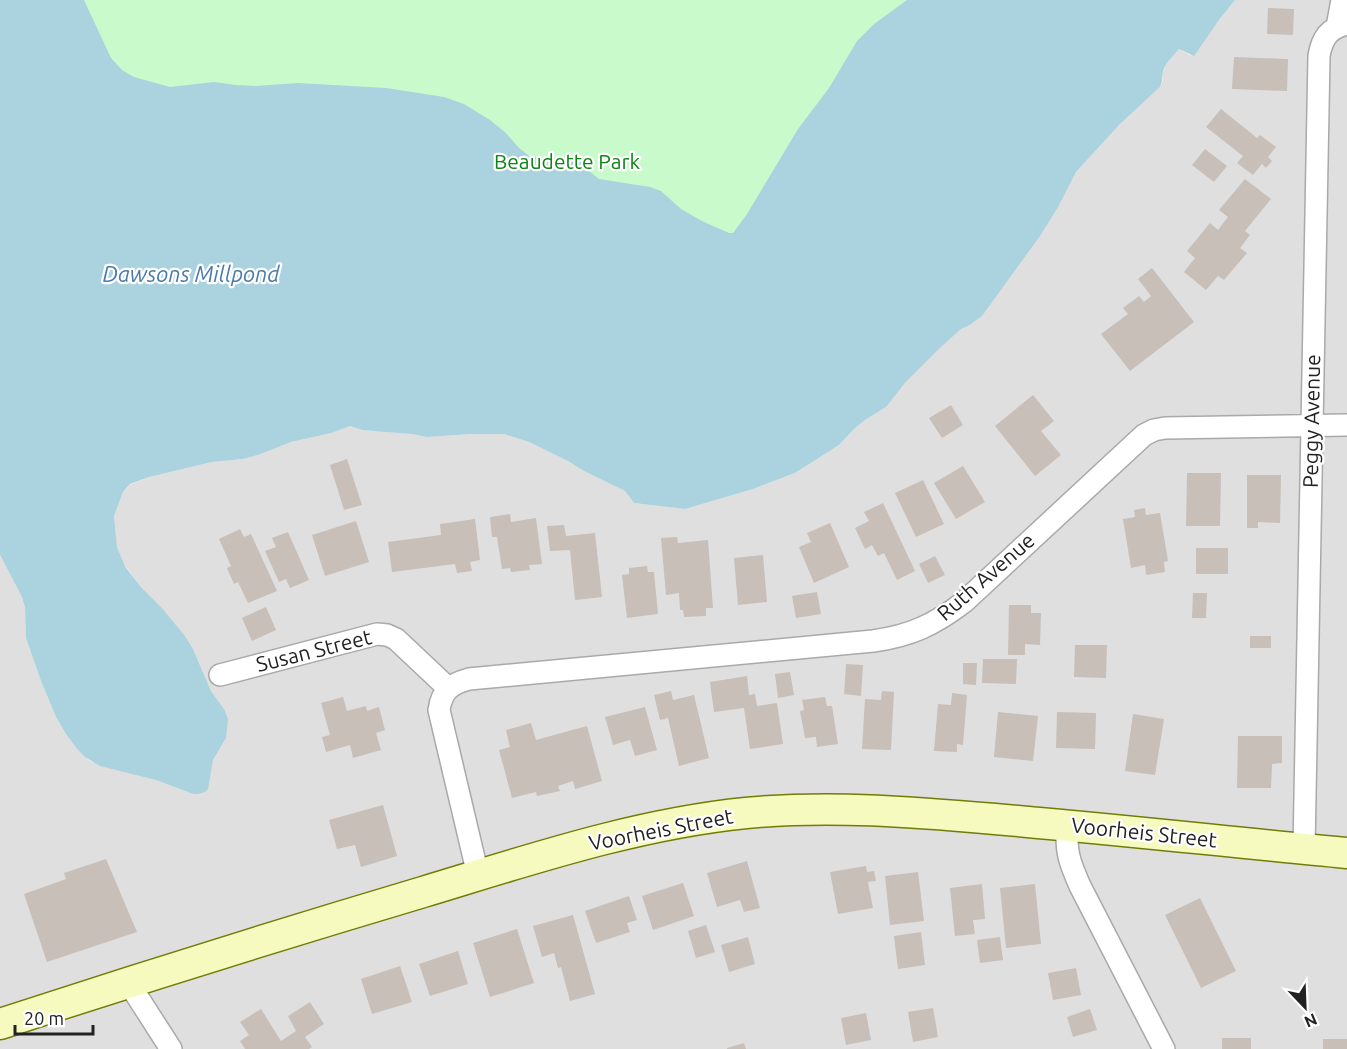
<svg xmlns="http://www.w3.org/2000/svg" width="1347" height="1049" font-family="Ubuntu,sans-serif">
<rect width="100%" height="100%" fill="#f2efe9"/>
<path fill="#e0dfdf" d="M1235 0H1347V1049H0V555L22 597 25 607 26 638 41 681 56 717 66 734 77 749 90 761 156 780 193 794 210 774 213 760 226 738 224 709 211 691 193 649 185 637 162 608 141 587 126 567 117 547 114 516 123 492 130 485 149 477 212 462 243 459 258 455 291 442 330 433 350 426 362 430 385 432 412 434 427 437 471 434H504L529 442 568 461 584 471 625 491 634 503 642 504 685 509 753 489 795 473 839 445 854 429 865 420 886 407 905 383 941 347 961 329 970 325 982 316 1067 188 1076 172 1120 124 1160 87 1163 81V72L1167 62 1179 49 1191 56Z"/>
<path fill="#c8facc" d="M0 0H1235L797 317 269 307Z"/>
<path fill="#aad3df" d="M0 0H84L111 58 122 70 134 77 170 87 214 82 236 85 256 86 298 83 386 88 444 97 464 104 490 120 506 133 518 147 529 156 544 158 576 157 582 161 589 171 599 179 650 187 661 191 681 209 702 221 729 233H733L747 214 798 129 829 88 857 41 874 24 907 0H1235L1219 20 1194 56 1179 49C1173 56 1166 62 1163 71 1162 77 1163 81 1160 87L1120 124 1076 172 1058 207 1040 236 982 316 970 325 961 329 941 347 905 383 886 407 865 420 854 429 839 445 795 473 753 489 685 509 634 503 625 491 584 471 568 461 529 442 504 434H471L427 437 412 434 385 432 362 430 350 426 331 433 291 442 258 455 243 459 212 462 149 477 130 484 123 492 114 516 117 547 126 568 141 587 162 608 185 636 193 649 211 691 224 709 228 719 226 738 213 760 208 789C204 794 198 794 193 794L156 780 100 766 85 757 77 749 66 734 56 717 41 681 26 638 25 607 22 597 0 555Z"/>
<path fill="#c7bfb8" d="M1268 8 1294 9 1293 35 1267 34Z
M1234 57 1288 59 1287 91 1232 89Z
M1221 109 1257 138 1260 135 1276 147 1268 157 1272 161 1266 168 1262 164 1253 175 1237 163 1243 156 1206 127Z
M1205 149 1227 166 1214 182 1192 165Z
M1245 179 1271 199 1245 231 1250 235 1240 248 1247 253 1224 280 1218 276 1206 290 1184 272 1195 258 1187 251 1210 223 1218 230 1228 217 1219 210Z
M1152 268 1194 322 1130 371 1101 334 1128 314 1123 308 1139 296 1144 302 1151 296 1138 279Z
M1033 395 1054 421 1041 431 1061 455 1035 476 995 426Z
M951 405 963 425 942 438 929 418Z
M347 459 362 505 344 510 330 465Z
M963 466 985 502 956 519 934 483Z
M1187 473H1221L1220 526H1186Z
M1247 475H1281L1280 523 1258 522V528H1247Z
M923 480 944 524 916 537 895 493Z
M883 503 915 571 897 580 884 553 878 556 872 545 865 549 855 528 869 521 864 512Z
M1145 508 1146 515 1160 513 1168 561 1164 562 1165 572 1146 575 1145 565 1131 568 1123 519 1135 517 1134 510Z
M510 514 511 522 536 518 542 564 529 565 530 570 511 572 510 568 502 569 497 537H492L490 517Z
M475 519 480 560 470 562 472 571 457 573 455 564 392 572 388 542 441 535 440 524Z
M356 521 369 562 325 576 312 535Z
M830 523 849 567 814 583 799 547 811 542 807 533Z
M564 525 566 536 595 533 602 597 575 600 570 550 550 551 547 526Z
M240 529 244 537 251 534 277 591 248 603 238 582 234 584 227 568 231 566 219 539Z
M288 532 309 580 290 588 286 579 279 582 265 551 276 547 272 538Z
M677 537 678 543 708 540 713 608H706V616L684 617 683 610H680L679 593 666 595 661 538Z
M1196 548H1228V574H1196Z
M763 555 767 602 738 605 734 558Z
M935 556 945 575 928 583 919 564Z
M647 566 648 572H654L658 614 627 618 622 575 629 574V568Z
M817 592 821 614 796 618 792 596Z
M1193 593H1207L1206 618H1192Z
M1009 605H1031V613H1041L1040 645 1025 644V655H1008Z
M266 607 276 630 252 641 242 618Z
M1250 636H1271V648H1250Z
M1075 645H1107L1106 678 1074 677Z
M983 659H1017L1016 684 982 683Z
M963 663H977L976 685 963 684Z
M846 664 863 665 861 696 844 694Z
M790 672 794 695 778 698 775 674Z
M747 676 749 695 755 694 757 706 777 703 783 744 750 749 744 708 714 712 710 682Z
M671 691 673 700 694 695 709 758 679 766 668 718 660 720 654 695Z
M882 691 894 692 891 750 862 749 865 699 881 700Z
M952 693 967 695 963 745 957 744V752L934 751 938 704 951 705Z
M343 697 347 711 366 706 367 711 379 707 385 730 376 733 381 750 353 758 350 745 326 752 322 737 330 735 321 703Z
M825 697 827 706H832L838 744 817 747 816 737 805 738 800 711 804 710 802 700Z
M645 707 657 750 635 756 630 740 613 745 605 717Z
M998 712 1038 716 1033 761 994 757Z
M1057 712 1096 713 1095 749 1056 748Z
M1133 714 1164 719 1155 775 1125 771Z
M531 723 536 740 587 726 602 781 575 789 573 781 558 786 560 791 537 796 536 792 512 798 499 750 510 747 506 730Z
M1238 736H1282V763L1272 764 1271 788H1237Z
M383 805 397 856 361 867 355 845 337 849 329 820Z
M106 859 137 932 47 962 24 894 66 879 64 873Z
M747 861 760 908 744 912 740 900 717 907 707 873Z
M866 866 867 872 874 871 876 881 868 882 873 908 838 914 830 872Z
M918 872 924 921 890 925 885 876Z
M683 883 694 916 653 930 642 896Z
M982 884 985 919 973 920 975 934 955 936 950 888Z
M1035 884 1041 944 1006 948 1000 888Z
M629 896 637 920 627 923 630 932 596 943 585 911Z
M1200 898 1236 971 1201 988 1165 915Z
M573 915 595 994 570 1001 561 967 558 968 554 953 542 957 533 926Z
M706 925 715 952 696 958 688 931Z
M517 929 534 983 490 997 473 943Z
M921 932 925 965 898 969 894 936Z
M748 937 755 964 729 972 721 945Z
M1000 937 1003 960 980 963 977 940Z
M458 951 468 984 430 996 419 964Z
M400 966 412 1002 372 1014 361 979Z
M1076 968 1081 995 1053 1000 1048 973Z
M310 1002 324 1024 305 1037 312 1047 309 1049H245L240 1041 249 1035 240 1022 261 1009 281 1041 296 1031 288 1016Z
M933 1008 938 1037 913 1042 908 1012Z
M1090 1009 1097 1030 1073 1037 1067 1017Z
M866 1013 871 1040 846 1045 841 1018Z
M1222 1038H1251V1049H1222Z
M1323 1039H1347V1049H1323Z
M744 1043 746 1049H727V1048Z"/>
<g fill="none" stroke-linecap="round" stroke-linejoin="round">
<defs>
<path id="street" d="M1337 27 1342 0
M220 675 377 634 387 635 396 639 448 688
M1067 825C1066 853 1069 861 1080 886L1164 1049
M1304 849 1319 56C1322 38 1329 28 1347 24
M478 875 439 710C442 690 451 684 469 679L873 641C910 636 934 625 964 602L1144 435 1154 430 1165 428 1347 425
M128 982 171 1049"/>
<path id="secondary" d="M0 1024C141 978 282 934 423 892 529 860 636 824 746 813 829 805 913 812 995 819 1113 829 1230 842 1347 853"/>
</defs>
<use href="#street" stroke="#a9a9a9" stroke-width="24"/>
<use href="#secondary" stroke="#707d05" stroke-width="33"/>
<use href="#street" stroke="#fff" stroke-width="21"/>
<use href="#secondary" stroke="#f7fabf" stroke-width="30"/>
</g>
<g text-anchor="middle" stroke-width="4.5" stroke-linejoin="round" paint-order="stroke">
<g font-size="21" fill="#0c8416" stroke="#fff">
<text x="567" y="169">Beaudette Park</text>
</g>
<g font-size="21" fill="#222" stroke="#fff">
<text transform="translate(1312 421) rotate(-89)" y="7">Peggy Avenue</text>
<text transform="translate(986 577) rotate(-41)" y="7">Ruth Avenue</text>
<text transform="translate(314 651) rotate(-14)" y="7">Susan Street</text>
<text transform="translate(661 830) rotate(-11)" y="7">Voorheis Street</text>
<text transform="translate(1144 833) rotate(6)" y="7">Voorheis Street</text>
</g>
<g font-size="22" font-style="italic" fill="#4a7aab" stroke="#fff">
<text x="191" y="282">Dawsons Millpond</text>
</g>
</g>
<g transform="translate(1305 1007) rotate(157)" stroke="#ffffff" stroke-width="4.5" paint-order="stroke">
<path d="M0-4.5L10 22L0 15L-10 22Z" fill="#222222"/>
<text y="-9" font-size="16" font-weight="bold" text-anchor="middle" fill="#222222">N</text>
</g>
<path d="M15 1025v9h78v-9" fill="none" stroke="#222222" stroke-width="3"/>
<text x="24" y="1025" font-size="18" fill="#222222" stroke="#ffffff" stroke-width="4.5" paint-order="stroke">20 m</text>
</svg>
